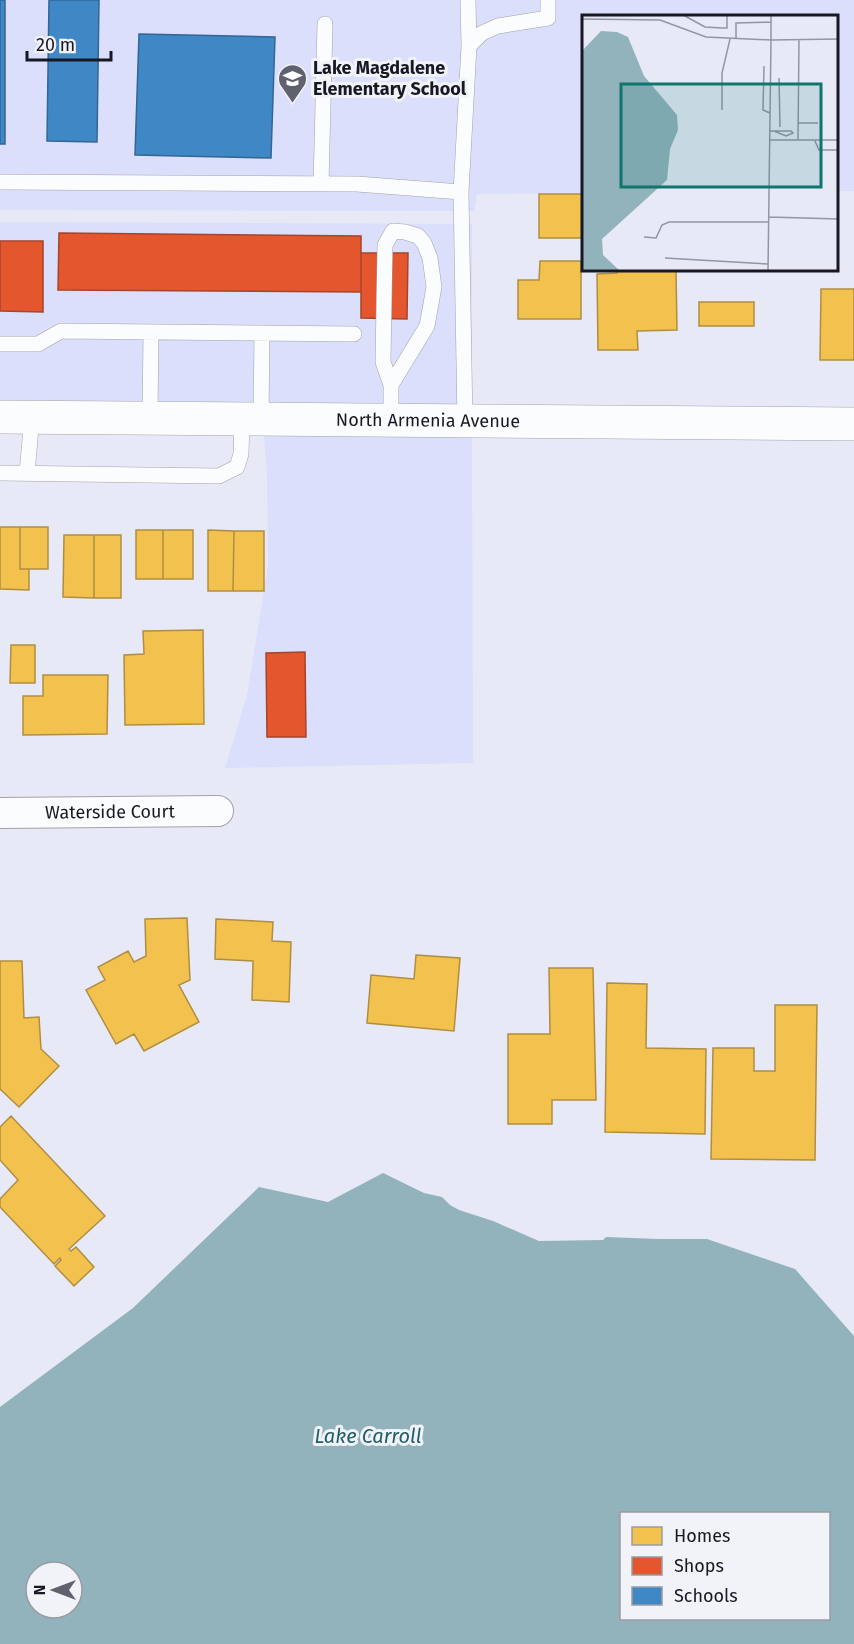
<svg xmlns="http://www.w3.org/2000/svg" width="854" height="1644" font-family="'Fira Sans',sans-serif">
<rect width="100%" height="100%" fill="#e7e9f7"/>
<path fill="#dbdffb" d="M0 0H854V191H838V16H584V193L477 194 474 211 0 210Z
M0 222 472 224V406L0 402Z
M264 434 472 435 473 763 225 768 247 695 268 566 267 476Z"/>
<path fill="#92b2bc" fill-rule="evenodd" d="M383 1173 424 1193 442 1197 450 1205 459 1210 493 1221 539 1241 603 1240 606 1237 658 1239H707L795 1269 854 1336V1644H0V1407L133 1308 259 1187 328 1202ZM622 1514H828V1618H622ZM36 1572H72V1608H36Z"/>
<path fill="#f2c14e" stroke="#b08e41" stroke-width="1.5" d="M539 194H584V238H539Z
M540 261H581V319H518V280H539Z
M617 270H676L677 330 637 331 638 350H598L597 274 617 273Z
M821 289H854V360H820Z
M699 302H754V326H699Z
M0 527H20V569H29V590L0 589Z
M20 527H48V569H20Z
M136 530H163V579H136Z
M163 530H193V579H163Z
M208 530 234 531 233 591H208Z
M234 531H264V591H233Z
M64 535H94V598L63 597Z
M94 535H121V598H94Z
M203 630 204 724 125 725 124 655 144 654 143 631Z
M11 645H35V683H10Z
M43 675H108L107 734 23 735V696H43Z
M187 918 190 980 179 985 199 1022 144 1051 134 1034 116 1044 86 990 105 980 98 967 128 951 134 962 146 956 145 919Z
M216 919 273 922 272 941 291 942 289 1002 252 1000 253 961 215 959Z
M416 955 460 958 454 1031 367 1023 371 975 414 979Z
M0 961H22L24 1018 39 1017 41 1049 59 1066 19 1107 0 1089Z
M549 968H593L596 1100H552V1124H508V1034H550Z
M607 983 647 984 646 1048 706 1049 705 1134 605 1132Z
M775 1005H817L815 1160 711 1159 713 1048H754V1071H775Z
M11 1116 105 1216 69 1249 71 1251 76 1247 94 1267 74 1286 55 1266 61 1260 60 1258 54 1264 0 1207V1199L18 1180 0 1160V1127Z"/>
<path fill="#e4572e" stroke="#a6442b" stroke-width="1.5" d="M59 233 361 236V292L58 290Z
M0 241H43V312L0 311Z
M361 253H408L407 319 361 318Z
M305 652 306 737H267L266 653Z"/>
<path fill="#3f88c5" stroke="#336695" stroke-width="1.5" d="M0 0H5V144H0Z
M49 0H99L97 142 47 141Z
M139 34 275 37 271 158 135 155Z"/>
<g fill="none" stroke-linecap="round" stroke-linejoin="round">
<defs>
<path id="lane" d="M469 46 482 33 498 26 548 18V0
M0 182 357 184 461 192 465 421
M321 184 325 24
M461 192 469 46 468 0
M0 344H38L61 331 354 334
M150 418 151 332
M261 419 262 333
M391 420V385L383 362 385 245 393 231 405 232 418 236 424 243 430 258 434 287 427 326 391 385
M0 473 219 476 237 467 241 454 242 419
M27 473 32 417"/>
<g id="street">
<path id="s1" d="M0 813 218 811"/>
</g>
<g id="secondary">
<path id="s2" d="M0 417 854 424"/>
</g>
</defs>
<use href="#lane" stroke="#a0a2ad" stroke-width="16"/>
<use href="#street" stroke="#a0a2ad" stroke-width="32"/>
<use href="#secondary" stroke="#a0a2ad" stroke-width="34"/>
<use href="#lane" stroke="#fbfcfe" stroke-width="15"/>
<use href="#street" stroke="#fbfcfe" stroke-width="30"/>
<use href="#secondary" stroke="#fbfcfe" stroke-width="33"/>
</g>
<defs>
<symbol id="school-pin" viewBox="-11 -11 22 30"><path d="M0 17L-7.5 6A9.5 9.5 0 1 1 7.5 6Z" fill="#60616e" stroke="#f1f3f9"/><path d="M0-5L7-2L0 1L-7-2ZM-4 1L0 2.5L4 1V4Q0 6-4 4Z" fill="#fff"/></symbol>
</defs>
<g fill-rule="evenodd">
<use href="#school-pin" x="276" y="62" width="33" height="45"/>
</g>
<g text-anchor="middle" stroke-width="6" stroke-linejoin="round" paint-order="stroke">
<g font-size="18" font-weight="bold" fill="#171824" stroke="#f1f3f9" text-anchor="start">
<text x="313" y="74">Lake Magdalene<tspan x="313" dy="21">Elementary School</tspan></text>
</g>
<g font-size="18" fill="#171824" stroke="#f1f3f9">
<text dy="6" stroke="none"><textPath href="#s2" startOffset="428">North Armenia Avenue</textPath></text>
<text dy="6" stroke="none"><textPath href="#s1" startOffset="110">Waterside Court</textPath></text>
</g>
<g font-size="20" font-style="italic" fill="#205f69" stroke="#f1f3f9">
<text x="368" y="1443">Lake Carroll</text>
</g>
</g>
<g transform="translate(582 15)">
<rect width="256" height="256" fill="#e7e9f7"/>
<path d="M19 16 35 17 46 22 62 61 95 100 96 115 88 134 85 165 20 224 21 240 38 256H0V36Z" fill="#92b2bc"/>
<path fill="none" stroke="#9495a3" stroke-width="1.5" d="M103 1 123 12 140 13H145V1M189 1V25L257 24M0 4 78 5 124 22 189 25 186 256M154 24V8L189 7M182 51 181 95 188 98M197 63 198 112M140 95V58L148 24M216 108H236M188 116H209L211 118 204 121 192 116M188 125H216L217 24M216 125H257M233 126 237 135H257M187 202 257 204M62 222 74 223 80 210 87 207H187M83 243 186 249"/>
<path fill="#0f766e" fill-opacity="0.15" stroke="#0f766e" stroke-width="3" d="M39 69H239V172H39Z"/>
<rect width="256" height="256" fill="none" stroke="#171824" stroke-width="3"/>
</g>
<rect x="620" y="1512" width="210" height="108" fill="#f1f3f9" stroke="#9a9ba4" stroke-width="1.5"/>
<rect x="632" y="1527" width="30" height="18" fill="#f2c14e" stroke="#9a9ba4" stroke-width="1.5"/>
<text x="674" y="1542" font-size="18" fill="#171824">Homes</text>
<rect x="632" y="1557" width="30" height="18" fill="#e4572e" stroke="#9a9ba4" stroke-width="1.5"/>
<text x="674" y="1572" font-size="18" fill="#171824">Shops</text>
<rect x="632" y="1587" width="30" height="18" fill="#3f88c5" stroke="#9a9ba4" stroke-width="1.5"/>
<text x="674" y="1602" font-size="18" fill="#171824">Schools</text>
<g transform="translate(54 1590) rotate(270)"><circle r="28" fill="#f1f3f9" stroke="#9a9ba4" stroke-width="1.5"/>
<path d="M0-4.5L10 22L0 15L-10 22Z" fill="#60616e"/>
<text y="-9" font-size="16" font-weight="bold" text-anchor="middle" fill="#171824">N</text>
</g>
<path d="M27 51v9h84v-9" fill="none" stroke="#171824" stroke-width="3"/>
<text x="36" y="51" font-size="18" fill="#171824" stroke="#f1f3f9" stroke-width="4.5" paint-order="stroke">20 m</text>
</svg>
